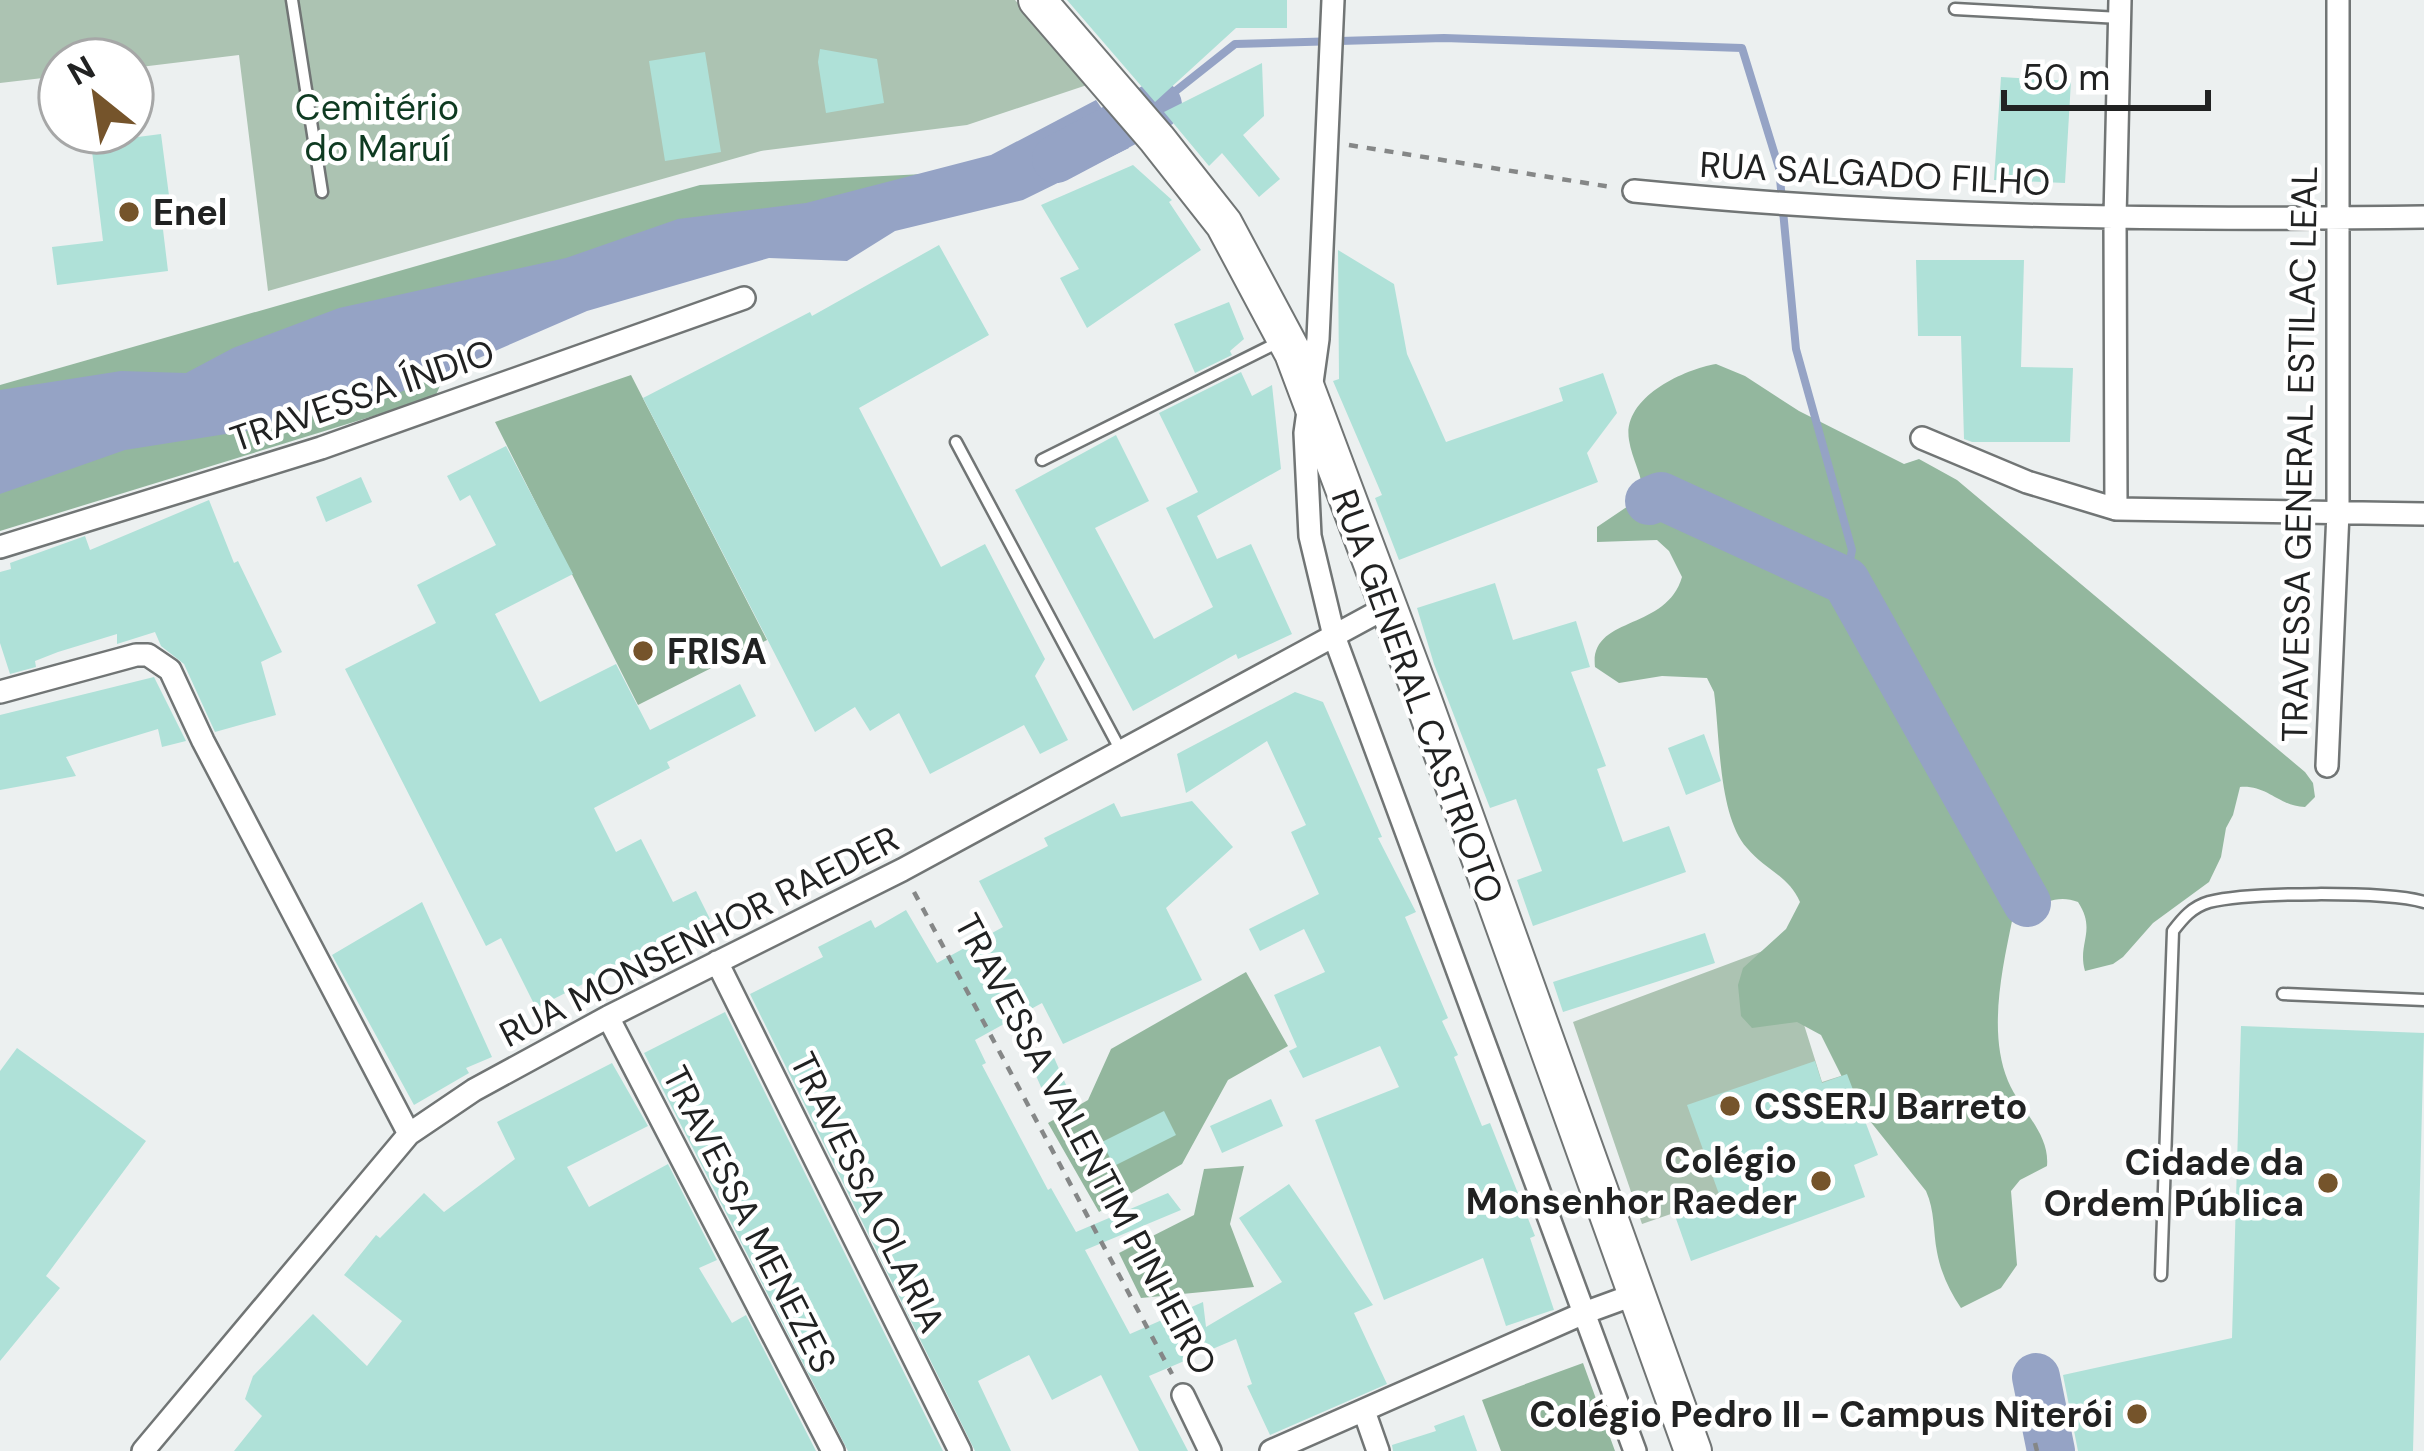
<svg xmlns="http://www.w3.org/2000/svg" width="2424" height="1451" font-family="'DM Sans',sans-serif">
<rect width="100%" height="100%" fill="#ecf0f0"/>
<path fill="#acc3b2" d="M0 0H1015L1093 83 967 125 761 151 268 291 239 55 132 68V60H60V76L0 83Z
M1779 945 1822 1082 1847 1074 1720 1197 1642 1224 1573 1022Z"/>
<path fill="#93b79e" d="M964 172 0 437V385L700 185Z
M464 332 435 397 0 531V489Z
M1716 364 1745 376 1799 411 1904 464 1919 459 1957 480 2305 772 2313 783 2315 797 2305 807C2278 806 2268 785 2240 787L2233 815 2226 828 2221 857 2209 882 2153 923 2123 957 2113 964 2085 971C2077 943 2097 931 2078 902 2053 892 2033 909 2012 921 2002 970 1988 1033 2008 1081 2020 1110 2050 1133 2047 1166L2020 1180 2011 1191 2017 1265 2001 1288 1961 1308C1949 1290 1941 1273 1937 1252 1933 1231 1935 1211 1926 1191L1854 1101 1821 1035 1797 1022 1752 1028 1741 1016 1738 985 1743 968 1786 929 1800 902C1788 875 1764 869 1747 848 1718 816 1720 735 1714 692L1707 678 1662 676 1619 683 1595 667C1589 615 1666 632 1682 577L1669 551 1657 540 1597 542V527L1643 496C1643 475 1632 460 1629 440 1622 398 1682 370 1716 364Z
M631 375 767 640 638 705 495 422Z
M1246 972 1288 1046 1228 1080 1182 1164 1099 1212 1048 1123 1088 1100 1111 1049Z
M1244 1166 1230 1224 1254 1287 1141 1298 1119 1253 1194 1215 1204 1169Z
M1583 1363 1615 1451H1501L1482 1400Z"/>
<path fill="#95a3c5" d="M1096 100 1129 148 1023 200 895 231 847 261 769 258 587 311 380 401 293 411 258 429 125 450 0 494V390L121 371 186 373 233 348 339 308 566 258 678 219 806 203 991 155Z"/>
<g fill="none" stroke-linecap="round" stroke-linejoin="round">
<path stroke="#95a3c5" stroke-width="8" d="M1158 105 1235 44 1444 38 1742 48 1779 168 1796 349 1852 550 1846 581"/>
<path stroke="#95a3c5" stroke-width="48" d="M1056 159 1158 105
M1649 501 1661 496 1846 581 2027 903
M2036 1377 2051 1451"/>
</g>
<path fill="#afe1d8" d="M1067 0H1287V28H1236L1155 102Z
M820 49 877 59 884 103 826 113 818 62Z
M705 52 721 152 665 161 649 61Z
M1262 63 1264 116 1243 135 1280 179 1259 197 1222 153 1209 166 1164 112Z
M2001 77 2071 81 2065 183 1994 180Z
M161 134 171 211 161 213 168 271 57 285 52 247 103 241 91 143Z
M1133 165 1172 200 1169 202 1201 250 1087 328 1060 278 1079 269 1041 205Z
M939 245 989 335 859 408 941 567 985 544 1045 659 1035 676 1068 740 1040 754 1024 725 930 774 899 713 870 731 855 707 815 732 643 398 810 312 812 316Z
M1338 250 1394 284 1407 354 1446 442 1563 401 1559 388 1603 373 1617 413 1587 453 1598 482 1399 560 1375 498 1382 495 1333 381 1339 379Z
M1916 260H2024L2021 367 2073 368 2070 442H1972L1964 439 1961 336H1918Z
M1229 302 1244 339 1230 351 1232 355 1195 373 1174 324Z
M1241 372 1252 396 1272 385 1281 469 1197 516 1217 559 1251 544 1292 634 1238 659 1236 654 1133 711 1015 490 1116 435 1149 501 1095 528 1154 639 1213 607 1166 508 1198 492 1159 413Z
M506 446 573 574 495 614 540 702 616 664 650 730 740 684 756 716 667 762 670 768 594 808 616 852 641 839 673 902 696 891 710 919 536 1008 501 938 486 946 345 669 436 623 417 585 496 545 470 495 460 501 447 476Z
M361 477 372 502 326 522 316 497Z
M209 500 234 563 238 561 282 652 261 662 276 715 215 732 184 664 161 646 155 632 117 644V634L58 652 35 661 36 667 10 674 0 643V572L11 569 10 563 85 536 90 550Z
M1495 583 1513 640 1576 621 1590 667 1571 672 1606 766 1597 769 1623 842 1669 826 1686 872 1533 926 1517 880 1542 871 1516 799 1490 808 1434 664 1417 608Z
M154 677 186 741 162 747 158 729 66 757 76 776 0 790V715Z
M1295 692 1323 702 1382 837 1378 838 1416 912 1405 917 1448 1018 1442 1021 1458 1055 1454 1057 1482 1126 1490 1123 1535 1236 1530 1238 1554 1310 1550 1311 1506 1326 1483 1258 1384 1300 1315 1120 1399 1087 1380 1046 1303 1078 1289 1051 1297 1047 1274 995 1325 972 1304 929 1260 951 1249 929 1319 894 1291 832 1306 825 1267 741 1186 793 1177 754Z
M1704 734 1721 781 1686 795 1668 748Z
M1192 801 1233 847 1166 908 1202 980 1063 1044 1042 1003 975 1040 986 1063 982 1065 1048 1190 1051 1188 1076 1232 1168 1193 1181 1210 1085 1250 1130 1334 1203 1302 1206 1327 1282 1282 1239 1218 1289 1184 1373 1305 1354 1313 1387 1384 1270 1435 1247 1386 1252 1384 1236 1339 1149 1376 1188 1451H1139L1101 1375 1052 1400 1029 1355 978 1381 1011 1451H975L750 994 823 957 818 947 871 920 875 928 906 910 937 963 1003 927 979 881 1048 846 1044 838 1114 803 1121 817Z
M422 902 492 1057 466 1068 469 1073 414 1105 332 955Z
M1705 933 1715 963 1563 1012 1553 982Z
M725 1012 943 1451H848L644 1053Z
M2241 1026 2424 1033 2413 1451H2078L2063 1375 2232 1338Z
M17 1048 146 1141 46 1276 60 1288 0 1361V1071Z
M1052 1053 1070 1094 1048 1103 1030 1062Z
M1815 1061 1822 1083 1847 1074 1878 1155 1854 1165 1865 1197 1691 1261 1674 1213 1720 1197 1687 1105Z
M612 1063 648 1126 567 1167 589 1207 668 1164 717 1260 699 1268 732 1323 746 1315 816 1451H234L262 1416 245 1399 253 1376 313 1314 367 1366 402 1321 344 1275 376 1235 380 1238 424 1193 444 1212 515 1159 497 1122Z
M1271 1099 1283 1126 1222 1153 1210 1126Z
M1164 1111 1176 1135 1114 1166 1102 1142Z
M1464 1415 1477 1451H1393L1392 1445 1436 1431 1434 1426Z"/>
<g fill="none" stroke-linecap="round" stroke-linejoin="round">
<defs>
<path id="lane" d="M292 0 322 192
M1955 9 2120 18
M956 442 1121 751
M1042 460 1281 341
M2283 994 2424 1000
M2161 1275 2173 931C2183 918 2192 907 2209 902 2249 892 2385 891 2424 902"/>
<path id="street" d="M1333 0 1318 339 1305 433 1310 536 1334 636 1635 1451
M1634 191C1896 217 2160 221 2424 217
M1922 438 2027 482 2116 509 2424 514
M2116 509 2115 218 2120 0
M0 547 321 448 744 298
M0 692 136 655H148L170 670 203 741 409 1134
M2327 766 2338 512V0
M717 962 960 1451
M608 1017 833 1451
M1183 1395 1210 1451
M1364 1411 1378 1451
M143 1451 409 1134 474 1090 608 1017 902 870 1387 607
M1271 1451 1584 1313 1636 1294"/>
<path id="primary" d="M1037 0 1157 139 1224 224 1293 353 1421 694 1693 1451"/>
</defs>
<use href="#lane" stroke="#717575" stroke-width="15"/>
<use href="#street" stroke="#717575" stroke-width="26"/>
<use href="#primary" stroke="#717575" stroke-width="40"/>
<path stroke="#858787" stroke-width="4.5" stroke-dasharray="9 9" stroke-linecap="butt" d="M1349 145 1611 187
M914 892 1172 1374
M2035 1443 2037 1451"/>
<use href="#lane" stroke="#fff" stroke-width="10"/>
<use href="#street" stroke="#fff" stroke-width="21"/>
<use href="#primary" stroke="#fff" stroke-width="36"/>
</g>
<g fill="#75542b" stroke="#fff" stroke-width="4.5">
<circle cx="129" cy="212" r="12"/>
<circle cx="643" cy="651" r="12"/>
<circle cx="1730" cy="1106" r="12"/>
<circle cx="1821" cy="1181" r="12"/>
<circle cx="2328" cy="1183" r="12"/>
<circle cx="2137" cy="1414" r="12"/>
</g>
<g text-anchor="middle" stroke-width="9" stroke-linejoin="round" paint-order="stroke">
<g font-size="36" fill="#0e3a21" stroke="#fff">
<text x="377" y="120">Cemitério<tspan x="377" dy="41">do Maruí</tspan></text>
</g>
<g font-size="36" fill="#212222" stroke="#fff">
<text transform="translate(1875 173) rotate(3)" y="13">RUA SALGADO FILHO</text>
<text transform="translate(362 395) rotate(-19)" y="13">TRAVESSA ÍNDIO</text>
<text transform="translate(2299 454) rotate(-89)" y="13">TRAVESSA GENERAL ESTILAC LEAL</text>
<text transform="translate(1418 696) rotate(70)" y="13">RUA GENERAL CASTRIOTO</text>
<text transform="translate(699 936) rotate(-27)" y="13">RUA MONSENHOR RAEDER</text>
<text transform="translate(1086 1144) rotate(62)" y="13">TRAVESSA VALENTIM PINHEIRO</text>
<text transform="translate(868 1192) rotate(64)" y="13">TRAVESSA OLARIA</text>
<text transform="translate(750 1219) rotate(63)" y="13">TRAVESSA MENEZES</text>
</g>
<g font-size="36" font-weight="bold" fill="#212222" stroke="#fff" text-anchor="start">
<text x="153" y="225">Enel</text>
<text x="667" y="664">FRISA</text>
<text x="1754" y="1119">CSSERJ Barreto</text>
<text x="1797" y="1173" text-anchor="end">Colégio<tspan x="1797" dy="41">Monsenhor Raeder</tspan></text>
<text x="2304" y="1175" text-anchor="end">Cidade da<tspan x="2304" dy="41">Ordem Pública</tspan></text>
<text x="2113" y="1427" text-anchor="end">Colégio Pedro II - Campus Niterói</text>
</g>
</g>
<g transform="translate(96 96) rotate(330)"><circle r="57" fill="#ffffff" stroke="#a6a7a7" stroke-width="3"/>
<path d="M0-9L21 45L0 30L-21 45Z" fill="#75542b"/>
<text y="-18" font-size="33" font-weight="bold" text-anchor="middle" fill="#212222">N</text>
</g>
<path d="M2004 90v18h204v-18" fill="none" stroke="#212222" stroke-width="6"/>
<text x="2022" y="90" font-size="36" fill="#212222" stroke="#ffffff" stroke-width="9" paint-order="stroke">50 m</text>
</svg>
